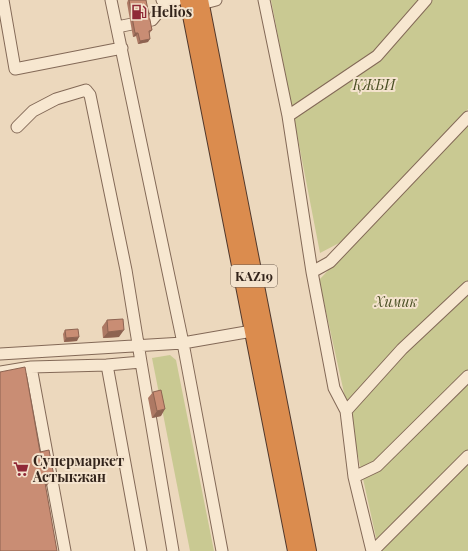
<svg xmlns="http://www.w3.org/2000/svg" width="468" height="551" font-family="'Playfair Display',serif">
<rect width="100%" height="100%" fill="#ecd8bd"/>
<path fill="#c9c992" d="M271 0H468V109L343 241 320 253Z
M468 123V551H379L319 280Z
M170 355 176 360 214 551H190L152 358Z"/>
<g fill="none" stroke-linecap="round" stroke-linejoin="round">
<defs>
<path id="minor" d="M3 0 15 69 122 48
M111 0 183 343 222 551
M162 0 166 3 177 0
M264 0 288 116 312 272 334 388 346 411 354 477 372 551
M195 1 201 4 216 0
M117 27 152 20 166 3
M288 116 377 56 426 0
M17 127 33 111 56 99 86 90 90 95 126 270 141 362 107 365 141 551
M312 272 330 262 468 117
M0 354 183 343 252 331
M141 362 173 551
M31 367 65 551
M0 372 31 367 107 365
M346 411 402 349 468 287
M354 477 377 466 468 376
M373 551 468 456"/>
<path id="highway" d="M188 0 296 551
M200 0 308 551"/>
</defs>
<use href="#minor" stroke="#836957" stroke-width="13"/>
<use href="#highway" stroke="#51382c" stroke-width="18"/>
<use href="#minor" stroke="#f7e7d0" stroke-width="11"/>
<use href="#highway" stroke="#db8c4e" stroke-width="16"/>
</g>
<path fill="#ad7964" d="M128 0H146L152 30 149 34 148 42 138 44 136 36 133 37 127 3Z
M107 320 119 337 103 338 102 327Z
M65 330 77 341 64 342 63 334Z
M153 392 161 416 152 418 148 398Z"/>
<path fill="#8d6351" d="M135 33H138L136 36 133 37Z
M150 39 148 42 138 44 140 41Z
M124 330 119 337 103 338 108 332Z
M79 337 77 341 64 342 66 338Z
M165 409 161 416 152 418 157 411Z
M54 476 45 488 44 477Z"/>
<path fill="#c98d74" stroke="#8d6351" d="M129 0H146L152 30 149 31 150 39 140 41 138 33H135Z
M123 319 124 330 108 332 107 320Z
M78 329 79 337 66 338 65 330Z
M25 367 40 452 49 450 54 476 44 477 57 551H0V372Z
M161 390 165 409 157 411 153 392Z"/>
<defs>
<symbol id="fuel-bare" viewBox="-9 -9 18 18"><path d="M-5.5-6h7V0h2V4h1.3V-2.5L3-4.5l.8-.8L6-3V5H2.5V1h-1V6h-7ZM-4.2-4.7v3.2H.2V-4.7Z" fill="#902937" stroke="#f4e3cd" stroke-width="2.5" paint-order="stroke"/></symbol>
<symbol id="supermarket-bare" viewBox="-9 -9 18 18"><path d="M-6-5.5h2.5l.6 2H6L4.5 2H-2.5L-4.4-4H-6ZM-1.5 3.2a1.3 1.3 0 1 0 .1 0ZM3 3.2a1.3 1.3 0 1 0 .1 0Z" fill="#902937" stroke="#f4e3cd" stroke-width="2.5" paint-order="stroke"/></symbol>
</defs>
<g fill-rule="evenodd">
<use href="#fuel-bare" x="128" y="1" width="22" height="22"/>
<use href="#supermarket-bare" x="10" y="458" width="22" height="22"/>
</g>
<g text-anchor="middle" stroke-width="4" stroke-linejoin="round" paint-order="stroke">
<rect fill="#f4e3cd" stroke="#6d5d50" stroke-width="1" x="231" y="265" width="46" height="22" rx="3"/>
<g font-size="13" font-weight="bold" fill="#33241b">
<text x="254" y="281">KAZ19</text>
</g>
<g font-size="14" font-weight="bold" fill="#33241b" stroke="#f4e3cd" text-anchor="start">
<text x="151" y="17">Helios</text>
<text x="33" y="466">Супермаркет<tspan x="33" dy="16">Астыкжан</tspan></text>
</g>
<g font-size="14" font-style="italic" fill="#494f23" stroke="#f4e3cd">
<text x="374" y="90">ҚЖБИ</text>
<text x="396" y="307">Химик</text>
</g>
</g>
</svg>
